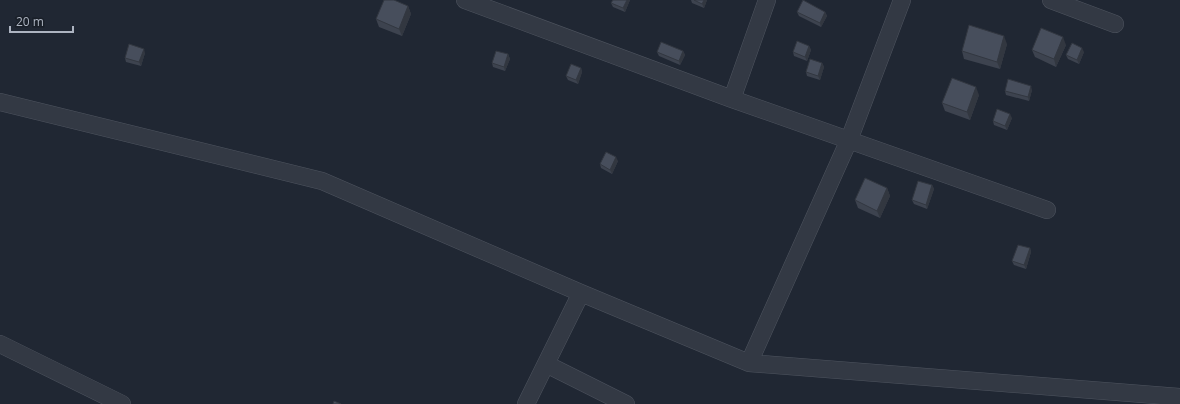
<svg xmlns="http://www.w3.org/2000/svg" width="1180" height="404" font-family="'Open Sans',sans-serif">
<rect width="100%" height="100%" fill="#202733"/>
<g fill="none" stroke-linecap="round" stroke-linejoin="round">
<defs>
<path id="street" d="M465 0 732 99 1047 210
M1051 0 1115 24
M732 99 767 0
M0 102 322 181 581 293 749 363 1180 397
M0 344 122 404
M749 363 849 140 902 0
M546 364 626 404
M526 404 581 293"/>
</defs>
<use href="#street" stroke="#4e545f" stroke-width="18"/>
<use href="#street" stroke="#333944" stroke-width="17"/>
</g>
<path fill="#3d434f" d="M613 0H630L625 12 613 7 611 3Z
M691 0H707L704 8 692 3Z
M408 6 411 14 402 36 379 27 376 19Z
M797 12H825L827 16 821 27 799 16Z
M1007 44 1000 69 964 59 962 51Z
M1066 45 1056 67 1035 57 1032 50Z
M809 46 811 50 807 61 794 56 793 52Z
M683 51 685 55 680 65 659 56 657 52Z
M1084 52 1079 64 1068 59 1066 55Z
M145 53 141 66 126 62 125 58Z
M508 54 510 59 505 71 493 67 492 63Z
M822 63 824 67 820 80 807 76 806 72Z
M581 68 582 72 578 84 568 80 566 76Z
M1032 90 1029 101 1006 95 1005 91Z
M979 95 970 120 945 111 942 103Z
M1012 118 1007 130 994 125 993 121Z
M618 161 612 174 601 168 600 164Z
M932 185 934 189 927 209 914 204 912 200Z
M887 188 890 196 880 218 858 208 855 200Z
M1030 248 1031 252 1026 269 1014 265 1012 261Z"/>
<path fill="#323740" d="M627 0H630L625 12 623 8Z
M704 0H707L704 8 702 4Z
M408 6 411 14 402 36 399 29Z
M825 12 827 16 821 27 820 23Z
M1004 36 1007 44 1000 69 997 62Z
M1063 37 1066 45 1056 67 1054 59Z
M809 46 811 50 807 61 805 57Z
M1082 48 1084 52 1079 64 1077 60Z
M144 49 145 53 141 66 139 62Z
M683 51 685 55 680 65 679 61Z
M508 54 510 59 505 71 504 67Z
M822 63 824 67 820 80 818 76Z
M581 68 582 72 578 84 576 80Z
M1031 86 1032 90 1029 101 1028 97Z
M976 87 979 95 970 120 967 112Z
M1010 114 1012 118 1007 130 1005 126Z
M616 157 618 161 612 174 610 170Z
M932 185 934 189 927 209 926 205Z
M887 188 890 196 880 218 877 211Z
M1030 248 1031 252 1026 269 1024 265Z"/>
<path fill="#474e5c" stroke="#323740" d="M384 0H394L408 6 399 29 376 19Z
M613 0H627L623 8 611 3Z
M694 0H704L702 4Z
M803 0 825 12 820 23 797 12Z
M969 25 1004 36 997 62 962 51Z
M1041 28 1063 37 1054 59 1032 50Z
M797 41 809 46 805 57 793 52Z
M661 42 683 51 679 61 657 52Z
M1072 43 1082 48 1077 60 1066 55Z
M129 44 144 49 139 62 125 58Z
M496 51 508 54 504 67 492 63Z
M810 59 822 63 818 76 806 72Z
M571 64 581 68 576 80 566 76Z
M952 78 976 87 967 112 942 103Z
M1008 79 1031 86 1028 97 1005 91Z
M997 109 1010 114 1005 126 993 121Z
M606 152 616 157 610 170 600 164Z
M865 178 887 188 877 211 855 200Z
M918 181 932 185 926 205 912 200Z
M1018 245 1030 248 1024 265 1012 261Z
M334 401 341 404H333Z"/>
<path d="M10 26v6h63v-6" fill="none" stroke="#adb4c1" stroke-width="2"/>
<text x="16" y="26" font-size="12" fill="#adb4c1" stroke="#191f28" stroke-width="3" paint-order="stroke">20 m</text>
</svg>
